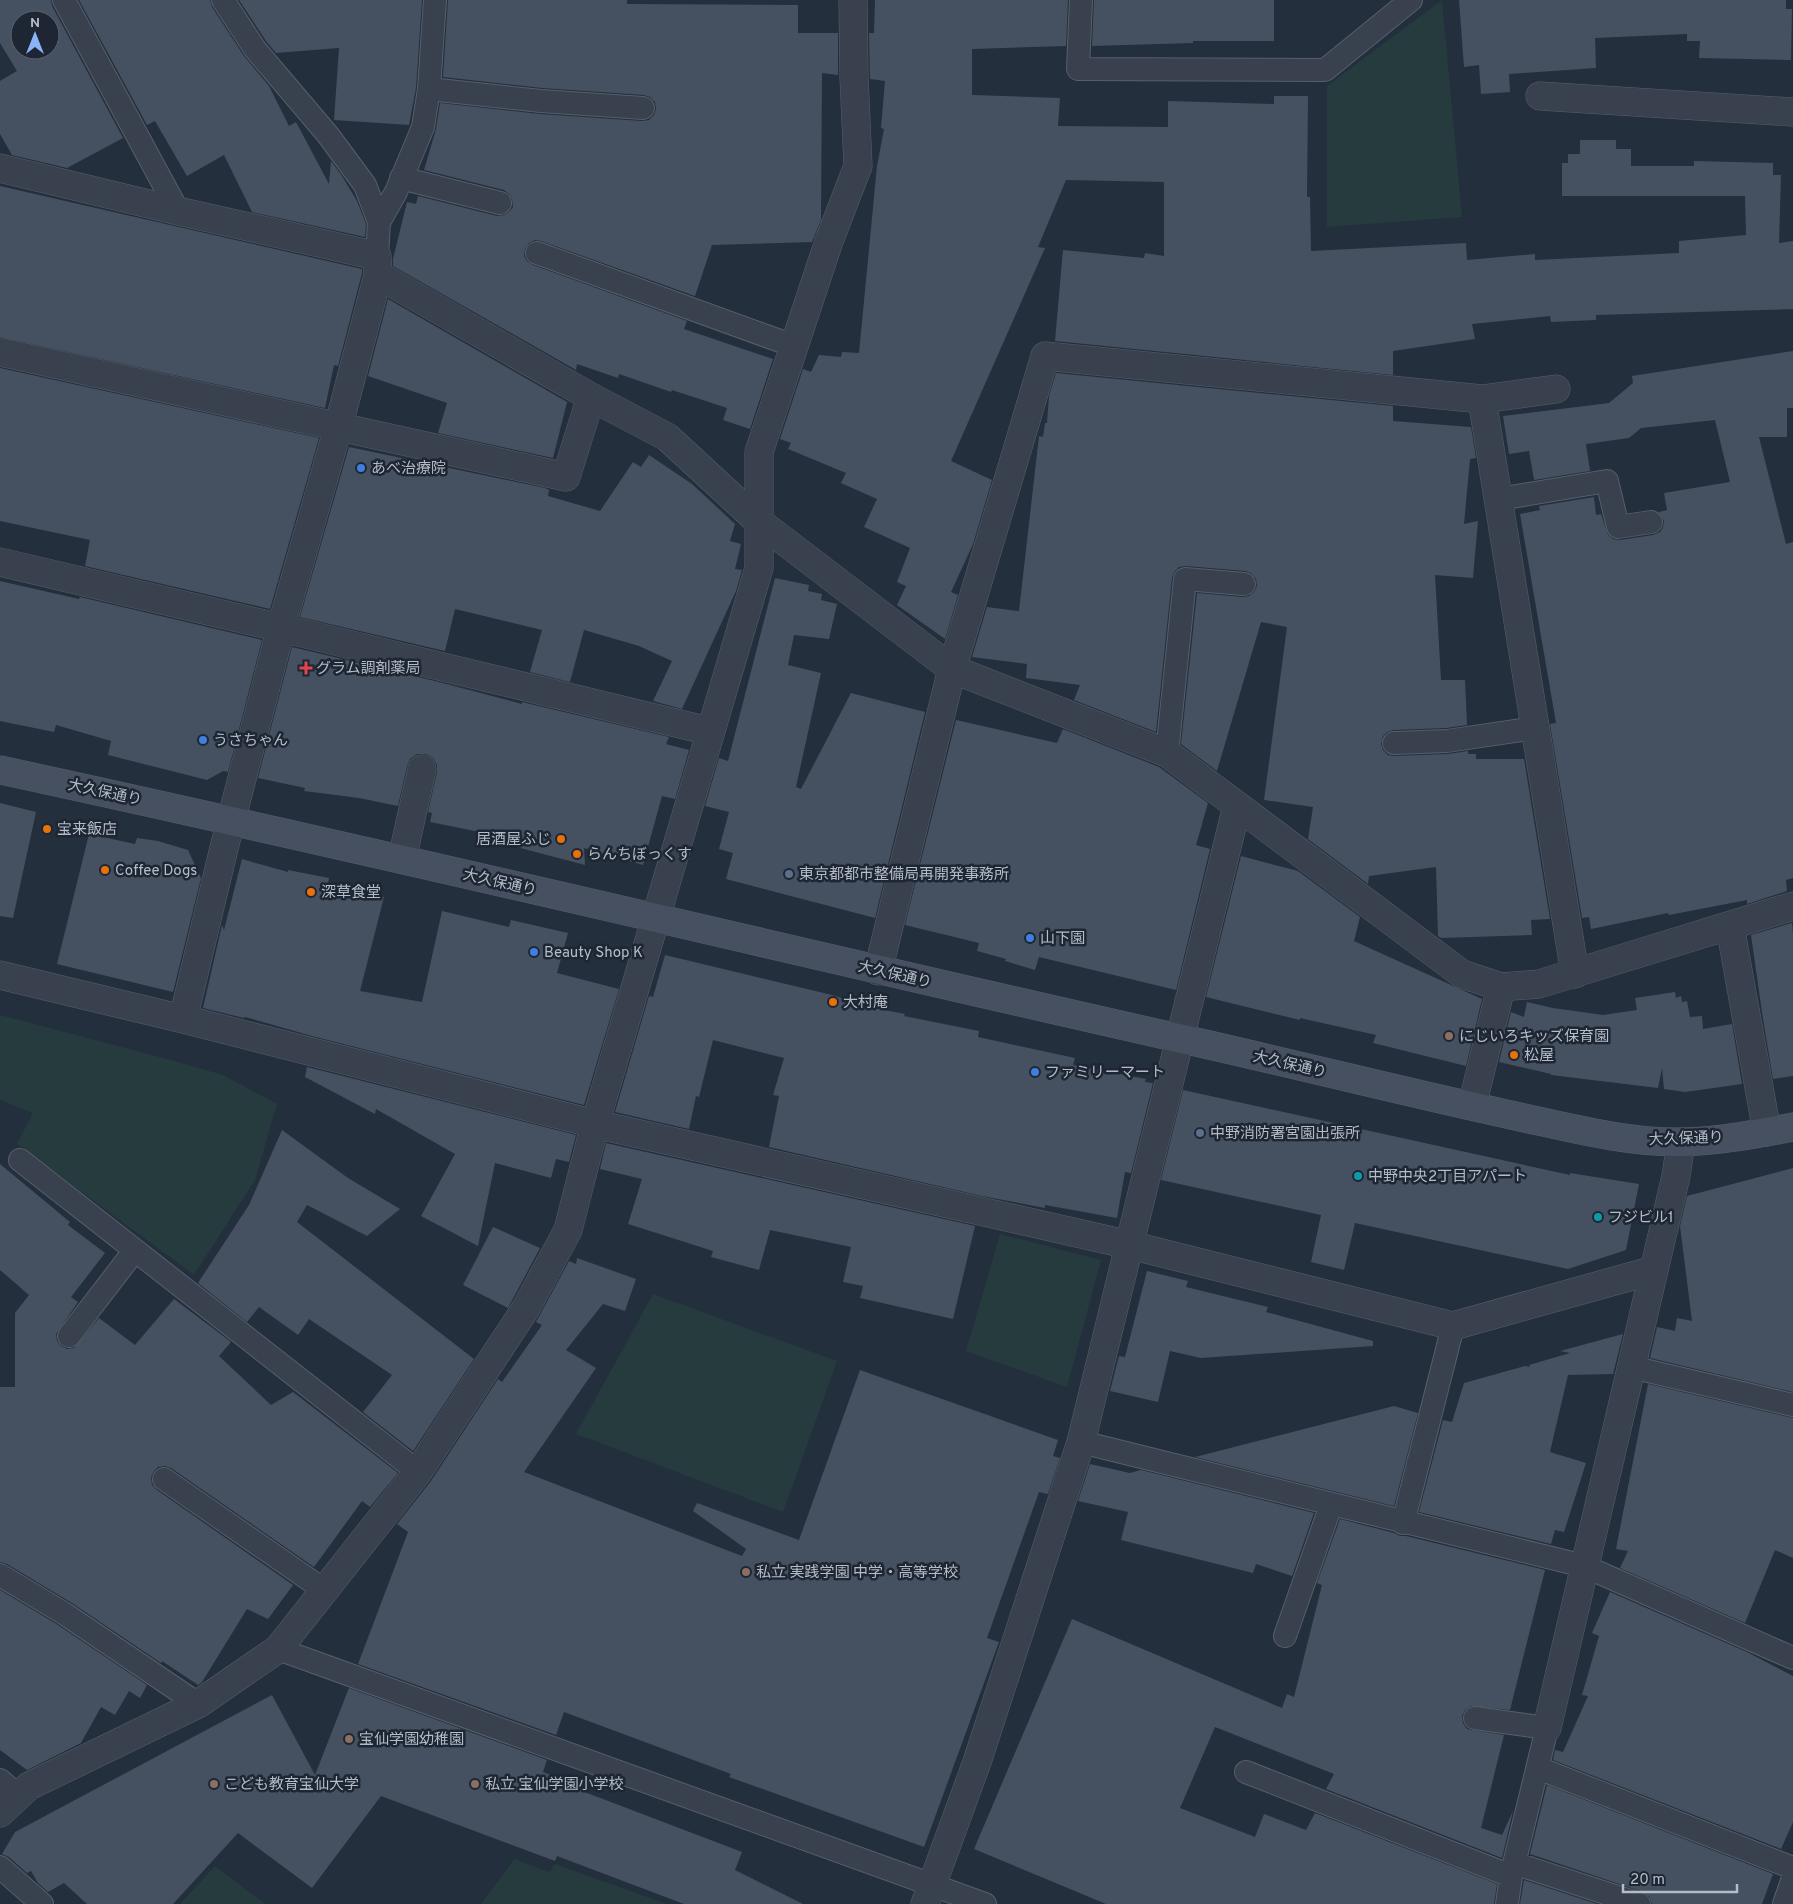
<svg xmlns="http://www.w3.org/2000/svg" width="1793" height="1904" font-family="Overpass,'Noto Sans JP',sans-serif">
<rect width="100%" height="100%" fill="#242f3d"/>
<path fill="#263b3e" d="M1442 0 1462 217 1327 227V86Z
M0 1015 171 1060 223 1075 277 1104 255 1180 194 1275 17 1144 33 1113 0 1100Z
M1000 1234 1101 1260 1067 1387 966 1351Z
M653 1294 837 1361 783 1512 576 1434Z
M515 1859 549 1872 555 1864 667 1904H481Z
M215 1866 265 1904H180Z"/>
<path fill="#455161" fill-rule="evenodd" d="M0 0H51L52 6 123 138 67 168 12 155 0 134V81L17 71 0 43ZM20 20H50V50H20Z
M79 0H210L212 7 244 56 269 86 289 126 296 122 329 184 331 161 342 176 357 201 366 224 365 237 252 212 224 155 187 176 155 121 147 125Z
M239 0H422L416 88 409 125 334 120 339 48 276 53 266 41Z
M448 0H627V4L798 5V33H838V75L822 73 821 220 812 242 712 245 695 296 541 241 535 240 529 243 525 249 524 256 527 261 533 265 687 321 684 329 773 359 750 429 723 420 727 408 672 390 671 392 619 374 618 378 577 364 576 370 393 266V259L407 202 416 204 418 196 497 216 504 215 509 212 513 207 512 199 509 194 504 190 424 170 436 129 440 103 540 114 642 121 649 120 654 115 656 109 655 102 650 97 644 95 542 88 443 77Z
M875 0H1068L1066 46 972 49V95L1060 98 1058 126 1168 127V101L1274 104V96H1308L1307 197H1310L1311 251 1466 243 1467 260 1535 254V260L1679 253V241L1746 235 1745 196H1562V163H1568V154H1580V140H1616V149H1631V166H1694V161L1773 163V175H1781L1779 243 1793 241V309L1596 315V320L1551 322 1550 316 1472 324 1475 339 1393 351V375L1055 341 1063 250 1144 258 1145 253 1164 256V182L1066 180 1038 247 1045 248 951 461 992 480 973 544 951 592 958 595 945 639 897 605 906 586 897 582 910 548 864 527 877 499 841 483 846 473 788 449 791 443 780 439 803 369 811 372 819 355 841 357 842 352 859 353 877 166 884 129 881 128 885 81 870 79 869 33H874Z
M1094 0H1274V41H1193V43L1092 46Z
M1459 0H1786V9H1792L1791 60 1699 58 1700 41H1687V34L1595 38 1596 68 1509 74 1510 92 1481 94 1479 65 1464 67Z
M0 186 362 269V273L338 366 334 365 325 408 0 337Z
M388 299 567 402 553 458 438 433 447 403 368 376Z
M1793 351V408H1787V437H1759L1786 544 1793 542V878L1786 880 1787 891 1747 904V900L1669 915 1668 913 1591 929 1589 917 1582 918 1550 724 1556 723 1520 514 1540 510 1539 506 1594 497 1596 515 1601 514 1608 535 1613 539 1620 540 1653 535 1660 532 1663 527 1664 521 1659 512 1667 510 1664 493 1730 482 1715 420 1641 428 1629 438 1586 444 1590 471 1534 480 1529 451 1509 454 1503 416 1609 403 1633 383 1632 376Z
M0 368 319 438 270 609 85 566 90 540 0 521Z
M1056 373 1393 406V421L1471 427 1476 458 1470 459 1464 524 1478 521 1473 578 1435 575 1441 680H1465L1467 725 1446 728 1393 730 1387 732 1383 736 1381 744 1383 750 1388 755 1394 756 1448 754 1468 751V754H1476V759H1524L1550 919 1531 920 1532 935 1441 938 1438 936 1436 867 1369 876 1368 884 1308 839 1313 807 1264 800 1287 627 1261 622 1217 771 1181 744 1197 593 1243 597 1249 596 1254 592 1257 586 1256 579 1251 573 1245 571 1186 566 1179 567 1174 572 1172 578 1156 732 1074 700 1080 685 1026 678 1027 664 972 657 987 607 1019 611 1039 436 1043 437 1045 423H1047L1049 396Z
M349 447 545 488 549 490 548 496 600 511 633 462 641 467 649 455 692 484 735 524 730 541 741 544 735 569 742 570 736 591 682 709 653 701 672 661 639 646 584 630 570 682 530 672 542 630 455 609 445 651 300 617Z
M775 578 809 585 808 591 822 594 821 600 837 604 829 639 794 635 788 665 821 673 796 787 801 789 851 693 925 712 875 918 726 879 733 853 719 849 729 812 705 806 719 758 728 761Z
M0 581 79 599 80 597 262 640 228 772 223 771 207 780 108 755 111 741 56 725 54 732 0 721Z
M292 647 439 682 522 704V702L669 737 666 744 689 750 675 799 662 796 643 865 584 848 585 865 498 842 500 836 430 822 432 813 428 812 437 772V765L433 758 426 754H417L410 759 407 766 398 806 359 798 304 791 305 788 258 778Z
M956 720 1057 743 1063 729 1159 767 1208 803 1196 845 1210 849 1176 990 1039 957 1035 970 1005 961 1006 959 977 951 979 943 905 925Z
M0 803 36 812 13 918 0 916Z
M89 834 135 844 137 838 158 841 188 850 201 878 173 992 57 964Z
M1241 856 1298 871 1360 917 1354 941 1482 999 1466 1066 1373 1043 1376 1035 1300 1018V1020L1206 997Z
M242 859 288 872V870L329 878 328 883 384 897 360 991 422 1002 442 911 509 927 511 920 568 933 557 973 619 989 584 1105 312 1036 245 1017 244 1018 203 1008 222 925 224 930Z
M1792 923 1793 934V1076L1773 1079 1763 1019 1751 935Z
M665 955 832 995 874 1008 905 1014 904 1016 979 1031 978 1037 1075 1058 1073 1065 1146 1079 1145 1082 1153 1083 1131 1173 1125 1172 1117 1218 1045 1205V1208L982 1196 769 1147 779 1096 773 1095 784 1058 713 1040 699 1097 696 1096 689 1129 615 1112 649 996 653 997Z
M1675 992 1676 998 1681 996 1682 1002 1687 1001 1690 1017 1702 1016 1703 1029 1732 1024 1742 1084 1685 1092 1664 1089 1662 1068 1658 1088 1551 1075V1074L1499 1062 1511 1012 1524 1017 1527 1002 1553 1008 1603 1015 1637 1010 1635 998Z
M307 1067 576 1135 569 1162 556 1159 551 1178 495 1163 478 1246 421 1216 455 1154 376 1109 375 1114 305 1077Z
M1183 1090 1570 1175V1173L1639 1184 1626 1250 1568 1269 1355 1223 1344 1270 1311 1262 1321 1215 1161 1180Z
M282 1130 348 1178 400 1209 367 1236 307 1205 297 1222 474 1359 413 1451 363 1412 392 1375 309 1319 298 1335 259 1307 247 1322 198 1283 249 1205Z
M606 1143 975 1226 953 1319 860 1298 863 1286 843 1282 851 1247 770 1230 759 1270 711 1257 713 1251 628 1224 642 1179 600 1169Z
M0 1164 70 1222 68 1225 105 1253 71 1297 78 1302 56 1334 57 1341 61 1346 67 1349 74 1348 99 1318 135 1345 174 1299 231 1342 219 1356 271 1405 293 1392 398 1473 370 1507 362 1501 314 1567 171 1468 165 1466 158 1467 154 1471 151 1478 152 1485 157 1490 293 1585 268 1619 247 1609 202 1682 198 1685 162 1661 161 1663 72 1603 7 1564 0 1562V1387H15V1313L29 1295 0 1270Z
M1793 1168V1392L1650 1358 1657 1327 1675 1331 1677 1318 1692 1321 1680 1226 1687 1196Z
M493 1227 540 1248 508 1308 463 1285Z
M577 1258 636 1279 625 1311 603 1304 566 1350 596 1368 524 1472 742 1556 746 1549 693 1511 697 1503 799 1540 860 1370 1058 1440 1053 1456 1060 1458 1048 1494 1039 1492 987 1638 999 1642 924 1847 729 1777 731 1774 564 1712 556 1735 358 1664 408 1532 397 1524 431 1481 498 1379 502 1382 542 1325 536 1322 569 1261 576 1264Z
M1147 1271 1188 1281 1186 1287 1268 1307 1266 1312 1373 1341V1346L1201 1358 1170 1351 1158 1402 1110 1391 1119 1356 1125 1357Z
M1623 1334 1613 1374 1566 1375H1568L1550 1452 1586 1463 1564 1532 1555 1530 1551 1544 1419 1512 1443 1420 1452 1422 1464 1383 1525 1366 1530 1367 1529 1365 1570 1353 1560 1351Z
M1648 1384 1793 1418V1558L1775 1550 1745 1623 1620 1568 1628 1551 1616 1549Z
M1394 1406 1418 1413 1394 1506 1195 1457Z
M1090 1464 1130 1473 1141 1470 1314 1513 1292 1576 1256 1564 1253 1573 1121 1540 1128 1512 1078 1501Z
M1340 1519 1394 1533 1400 1536H1406L1545 1570 1510 1710 1471 1706 1465 1710 1462 1716 1463 1723 1467 1729 1504 1735 1481 1828 1502 1835 1513 1811 1502 1858 1326 1789 1334 1774 1215 1727 1180 1808 1255 1837 1264 1814 1306 1830 1315 1813 1497 1884 1494 1904H1106L974 1849 1072 1619 1282 1708 1287 1694 1294 1697 1322 1585 1317 1583Z
M0 1590 58 1625 147 1685 140 1698 129 1691 115 1715 101 1707 81 1743 27 1770 0 1750Z
M1610 1592 1747 1652 1793 1676V1822L1781 1849 1553 1760 1555 1750 1563 1752 1588 1696 1582 1695 1599 1636 1592 1633Z
M349 1688 547 1760 543 1772 562 1779 561 1783 742 1852 735 1870 803 1904H684L557 1856 555 1861 381 1796 312 1888 238 1833 173 1904H87L64 1883 48 1892 38 1883 31 1871 27 1873 9 1857 2 1854 15 1832 272 1695 315 1775Z
M1547 1785 1773 1874 1762 1904H1652L1649 1896 1643 1892 1530 1854Z
M1524 1880 1597 1904H1520Z"/>
<g fill="none" stroke-linecap="round" stroke-linejoin="round">
<defs>
<path id="service" d="M64 0 178 211
M223 0 255 49 328 135 365 185 379 222 377 256
M1081 0 1078 69 1325 70 1411 0
M429 89 541 101 643 108
M401 178 500 203
M379 222 396 192 423 127 429 89 435 0
M537 253 794 346
M1499 499 1607 481 1618 527 1651 522
M1394 743 1447 741 1536 728
M1167 753 1185 579 1244 584
M20 1160 418 1472
M69 1336 135 1250
M1631 1367 1793 1405
M1081 1442 1584 1566 1793 1658
M164 1479 324 1590
M1403 1523 1453 1326
M0 1575 65 1614 198 1704
M1285 1636 1331 1505
M278 1649 985 1904
M1475 1718 1547 1728 1511 1876 1507 1904
M1538 1768 1793 1868
M1246 1772 1511 1876
M0 1780 18 1796
M1514 1863 1639 1904
M0 1867 42 1904
M1784 1904 1793 1878"/>
<path id="minor" d="M1540 96 1793 112
M0 168 178 211 377 256 378 275 338 428 281 628 225 844 183 1019
M378 275 591 397 667 437 758 521 952 669 1167 753 1462 974 1501 987 1539 984 1793 906
M0 352 566 477 591 397
M1482 399 1575 974
M0 562 281 628 709 731
M402 859 422 769
M1730 926 1767 1132
M878 971 952 669 1045 356 1482 399 1556 389
M0 975 183 1019 595 1124 1130 1245 1453 1326 1654 1270
M1472 1106 1501 987
M1547 1728 1676 1176 1681 1142
M0 1813 29 1786 198 1704 278 1649 418 1472 526 1308 568 1230 595 1124 759 568V452L829 241 858 166 854 77 853 0
M925 1904 977 1762 1081 1442 1237 806"/>
<path id="secondary" d="M0 770C391 854 779 948 1169 1036 1283 1061 1396 1090 1511 1115 1567 1127 1625 1143 1683 1142 1720 1141 1757 1134 1793 1127"/>
</defs>
<use href="#service" stroke="#565f6b" stroke-width="24"/>
<use href="#minor" stroke="#565f6b" stroke-width="29"/>
<use href="#secondary" stroke="#565f6b" stroke-width="29"/>
<use href="#service" stroke="#38414d" stroke-width="22"/>
<use href="#minor" stroke="#38414d" stroke-width="28"/>
<use href="#secondary" stroke="#465060" stroke-width="28"/>
</g>
<g fill="#3f7fe0" stroke="#1d2632" stroke-width="2">
<circle cx="361" cy="468" r="5"/>
<circle cx="203" cy="740" r="5"/>
<circle cx="1030" cy="938" r="5"/>
<circle cx="534" cy="952" r="5"/>
<circle cx="1035" cy="1072" r="5"/>
</g>
<path fill="#e0444e" stroke="#1d2632" stroke-width="2" d="M303.5 660.5h5v5h5v5h-5v5h-5v-5h-5v-5h5z"/>
<g fill="#e8710a" stroke="#1d2632" stroke-width="2">
<circle cx="47" cy="829" r="5"/>
<circle cx="561" cy="839" r="5"/>
<circle cx="577" cy="854" r="5"/>
<circle cx="105" cy="870" r="5"/>
<circle cx="311" cy="892" r="5"/>
<circle cx="833" cy="1002" r="5"/>
<circle cx="1514" cy="1055" r="5"/>
</g>
<g fill="#5c6f8a" stroke="#1d2632" stroke-width="2">
<circle cx="789" cy="874" r="5"/>
<circle cx="1200" cy="1133" r="5"/>
</g>
<g fill="#8d6e63" stroke="#1d2632" stroke-width="2">
<circle cx="1449" cy="1036" r="5"/>
<circle cx="746" cy="1572" r="5"/>
<circle cx="349" cy="1739" r="5"/>
<circle cx="214" cy="1784" r="5"/>
<circle cx="475" cy="1784" r="5"/>
</g>
<g fill="#0f9aa8" stroke="#1d2632" stroke-width="2">
<circle cx="1358" cy="1176" r="5"/>
<circle cx="1598" cy="1217" r="5"/>
</g>
<g text-anchor="middle" stroke-width="5" stroke-linejoin="round" paint-order="stroke">
<g font-size="15" fill="#b4bcc8" stroke="#1d2632" text-anchor="start">
<text x="371" y="473">あべ治療院</text>
<text x="316" y="673">グラム調剤薬局</text>
<text x="213" y="745">うさちゃん</text>
<text x="57" y="834">宝来飯店</text>
<text x="551" y="844" text-anchor="end">居酒屋ふじ</text>
<text x="587" y="859">らんちぼっくす</text>
<text x="115" y="875">Coffee Dogs</text>
<text x="799" y="879">東京都都市整備局再開発事務所</text>
<text x="321" y="897">深草食堂</text>
<text x="1040" y="943">山下園</text>
<text x="544" y="957">Beauty Shop K</text>
<text x="843" y="1007">大村庵</text>
<text x="1459" y="1041">にじいろキッズ保育園</text>
<text x="1524" y="1060">松屋</text>
<text x="1045" y="1077">ファミリーマート</text>
<text x="1210" y="1138">中野消防署宮園出張所</text>
<text x="1368" y="1181">中野中央2丁目アパート</text>
<text x="1608" y="1222">フジビル1</text>
<text x="756" y="1577">私立 実践学園 中学・高等学校</text>
<text x="359" y="1744">宝仙学園幼稚園</text>
<text x="224" y="1789">こども教育宝仙大学</text>
<text x="485" y="1789">私立 宝仙学園小学校</text>
</g>
<g font-size="15" fill="#b4bcc8" stroke="#1d2632">
<text transform="translate(105 792) rotate(12)" y="5">大久保通り</text>
<text transform="translate(500 882) rotate(13)" y="5">大久保通り</text>
<text transform="translate(895 974) rotate(13)" y="5">大久保通り</text>
<text transform="translate(1290 1064) rotate(13)" y="5">大久保通り</text>
<text transform="translate(1686 1138) rotate(-2)" y="5">大久保通り</text>
</g>
</g>
<g transform="translate(35 35)"><circle r="24" fill="#1d2632" stroke="#59626e"/>
<path d="M0-4L9 19L0 12L-9 19Z" fill="#8bb4f6"/>
<text y="-8" font-size="14" font-weight="bold" text-anchor="middle" fill="#b4bcc8">N</text>
</g>
<path d="M1623 1884v8h114v-8" fill="none" stroke="#b4bcc8" stroke-width="2.5"/>
<text x="1630" y="1884" font-size="15" fill="#b4bcc8" stroke="#1d2632" stroke-width="4" paint-order="stroke">20 m</text>
</svg>
